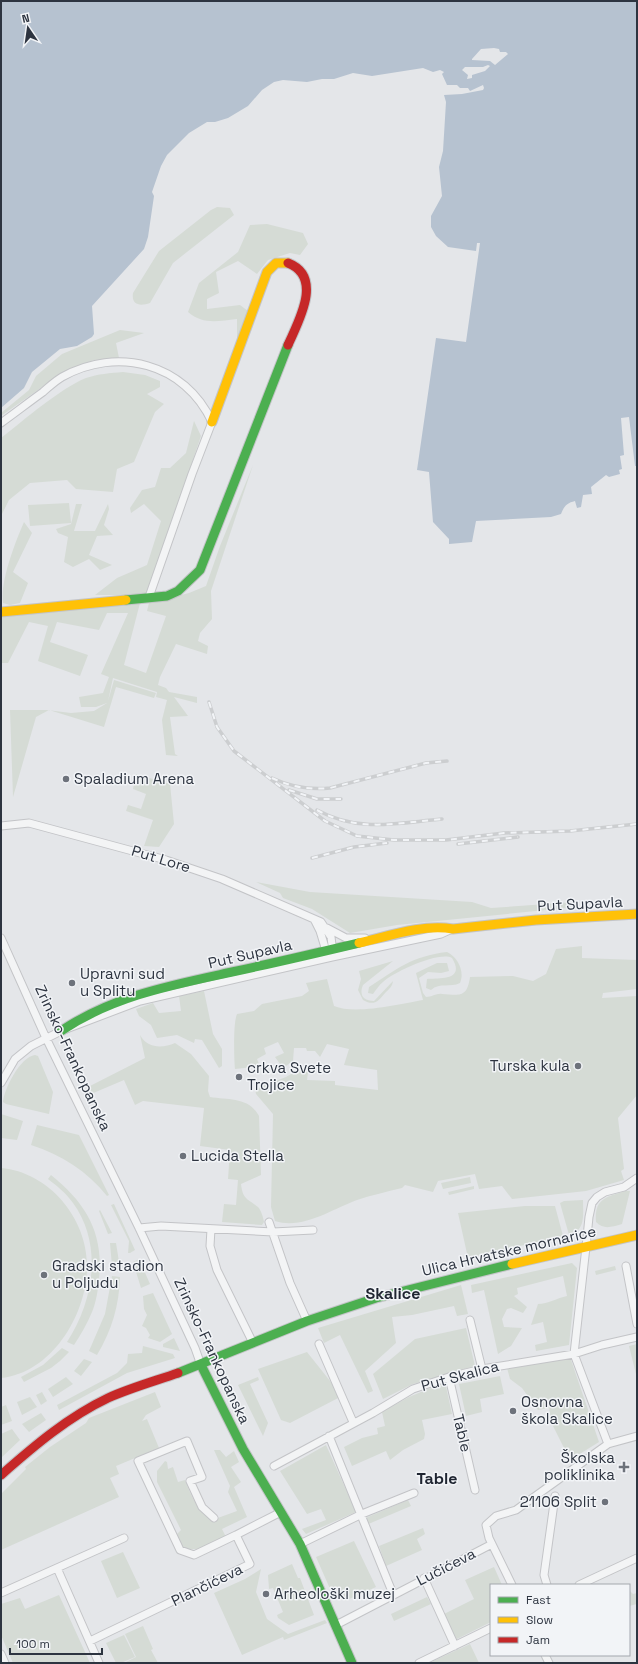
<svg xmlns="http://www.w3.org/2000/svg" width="638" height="1664" font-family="'Space Grotesk',sans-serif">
<rect width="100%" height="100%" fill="#e4e6e9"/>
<path fill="#d5dbd5" d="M217 207 230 208 234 215 173 263 150 303C141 306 131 306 133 293L159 251 211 210Z
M267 224 303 233 308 244 300 255 290 253 268 260 257 274 238 261 216 272 219 293 207 299V309L240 305 248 311 237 345V319C218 321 203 325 188 312L199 283 238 252 250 225Z
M120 330 144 333 116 343 119 358 94 360 62 373 1 416V413L29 390 36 376 62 354Z
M123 372 145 375 160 381V387L147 394 164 404 155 412 134 462 117 469 113 492 76 489 67 480 30 483 9 500 1 516V438C24 420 61 388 86 378 98 374 110 373 123 372Z
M194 421 201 436 147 595H95L117 578 147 565 161 521 144 504 131 513 130 508 142 490 155 487 161 468H170L186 453Z
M253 465 211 591 212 619 200 633 198 641 208 646 207 654 176 644 160 677 158 685 166 688 169 692 197 697V703L174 697 188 716 170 717 175 754 178 756 166 755 162 720 167 700 156 697 157 692 113 678 108 701 114 680 156 693 154 698 116 687 104 727 49 710 36 717 13 797 10 710H47L71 713 94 711 107 703 96 707H81L79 697 103 693 109 677 101 674 128 613H107L99 630 57 622 50 642 88 655 80 676 38 661 48 626 29 622 8 663H1V618L10 615 140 603 124 665 146 673 166 616 147 611 149 603 189 593 206 586 220 546Z
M69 503 71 523 30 526 28 505Z
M76 504H82L74 531H95L108 504 109 509 104 525 113 535 97 536 89 555 112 565 100 570 89 559 73 567 64 562 68 537 58 533 56 529 71 524Z
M24 522 32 533 13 572 28 583 20 603 10 605 3 603C0 581 15 543 24 522Z
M136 774 170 784 174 824 159 847 144 846 153 820 126 811 128 805 141 809 146 794 133 789Z
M256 882 310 892 472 902 491 908 574 902V905L566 908 397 925 350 933 312 909 283 898 280 893Z
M582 946V958L637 960V989L603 993 602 998 637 996V1095L618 1118 624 1169 621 1171 624 1180 586 1191 512 1199 502 1186 479 1189 475 1174 438 1181 433 1192 405 1185 402 1188C386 1192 372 1195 357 1200 332 1209 303 1230 275 1221L271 1207 273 1114 256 1094 255 1089 286 1077 298 1070 308 1072 307 1080 335 1081V1085L378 1090 377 1070 344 1065 349 1049 327 1044 320 1057 315 1051H307L306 1048H294L293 1061 283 1068 275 1057 284 1053 278 1042 264 1048 266 1054 257 1059 259 1064 254 1067 235 1069C234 1058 233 1023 237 1014L254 1011 262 1004 302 996 309 991 306 983 327 979 334 1006C355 1015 400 1004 423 1000L416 973 437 963H447L449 971 441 973 428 972 419 978 423 993 426 997C432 997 437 993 442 994 460 995 467 998 470 977L513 976 533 981 546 974 556 949Z
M447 952C458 957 465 972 460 983 450 988 440 982 431 990L426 988 427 979C439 978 466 981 452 958 439 951 394 972 383 982 379 985 376 990 373 994L368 993 369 987C397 969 412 956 447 952Z
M393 961 363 985C359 995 363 1001 374 1001L393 981C392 987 390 988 386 992 379 1000 375 1007 363 1000L358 990 361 979 359 971Z
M204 991 213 1034 222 1049V1066L219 1068 202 1040 195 1039 194 1043 177 1035 157 1038 151 1025 139 1016 136 1009 153 1003 159 1013 181 1011 179 996Z
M140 1035C147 1048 162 1049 175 1043L191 1054 209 1076 208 1091 210 1097C229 1100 249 1097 259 1116L261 1175 241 1184C243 1200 247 1198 258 1207 261 1210 263 1217 264 1222L262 1225 222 1222 224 1204 236 1205 238 1180 228 1179 230 1150 200 1146 204 1108 143 1101 135 1105 124 1080 91 1094 88 1087 145 1058Z
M35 1055 38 1056 53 1092 49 1114 6 1104 3 1102C4 1089 20 1057 35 1055Z
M1 1114 23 1121 17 1140 1 1138Z
M37 1125 79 1135 109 1195 107 1196C87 1171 62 1155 31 1145Z
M1 1168C49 1172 88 1219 87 1267 87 1314 52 1373 1 1378Z
M51 1175C86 1203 104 1233 99 1279 98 1290 96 1303 92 1312 87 1324 81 1334 74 1345L67 1342C94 1301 103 1244 73 1203 66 1193 57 1186 48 1179Z
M470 1177 471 1183 443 1189 441 1183Z
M474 1186V1189L449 1195 448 1192Z
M625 1191H630L622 1224C611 1227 604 1230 596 1222 594 1199 606 1197 625 1191Z
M583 1200C583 1214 586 1231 569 1235L560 1203 564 1201Z
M114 1204 135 1250 130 1253H128L129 1241 111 1205Z
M525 1206H555L563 1236 468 1258 458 1213Z
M100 1210 112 1233 108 1234 99 1211Z
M110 1243H116L120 1268 112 1266Z
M139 1259 150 1284 141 1288 133 1262Z
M572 1263 577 1268 569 1345 536 1351 535 1345 547 1342 543 1322 531 1325 538 1304C548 1304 557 1298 567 1296L563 1276 517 1288 518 1294 514 1296 527 1307 523 1313 511 1308 507 1309 502 1319 504 1327 522 1328 511 1346 498 1354 484 1290 472 1293 471 1285Z
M615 1266 616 1270 596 1275 595 1271Z
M112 1276 120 1277C119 1306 112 1330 97 1355L89 1351 105 1314Z
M461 1285 468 1314 457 1316 454 1306 412 1315 392 1317 396 1343 365 1371 373 1391 368 1393 340 1335 324 1343 318 1328Z
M153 1293 172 1334 160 1342 148 1338 150 1335 146 1328 142 1326 147 1315 144 1309 143 1296Z
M466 1328 475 1366 413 1384 383 1399 373 1374 415 1339Z
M174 1338 180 1351 163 1347V1344Z
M637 1344V1378L629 1346Z
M143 1346 173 1354 175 1358 127 1373 59 1410 57 1405 117 1373 127 1363 128 1354 142 1353Z
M62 1348 69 1352 60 1361 51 1368 24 1382 21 1377 43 1365Z
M307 1352 342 1396 290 1423 281 1420 258 1369Z
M570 1357 599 1442 570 1460 552 1424 549 1408 538 1410 522 1388 510 1379 507 1368Z
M84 1359 92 1362 81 1376 74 1371Z
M500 1376 504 1394 480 1399 482 1412 466 1416 459 1384Z
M66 1377 73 1384 53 1397 48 1389Z
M258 1377 259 1380 250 1384 268 1423 263 1436 238 1385Z
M445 1382 452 1414 422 1420 425 1434 424 1439 403 1450 390 1460 386 1451 352 1466 344 1447 362 1438 378 1434 377 1428 385 1426 382 1412 409 1397Z
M42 1392 47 1401 41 1405 36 1395Z
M155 1392 161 1407 146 1415 142 1421 147 1419 159 1448 116 1466 119 1474 110 1478 119 1497 1 1550V1494L26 1469 25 1467 50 1447 86 1423 89 1418Z
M30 1397 37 1407 22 1415 17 1402Z
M6 1405 12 1421 1 1425V1407Z
M41 1413 46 1420 29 1432 22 1424Z
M12 1429 20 1440 1 1458V1434Z
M326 1445 356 1512 306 1534 302 1529 326 1520 321 1509 307 1514 280 1471Z
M214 1450H220L226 1457 234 1451 239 1462 231 1467 241 1482 234 1487 247 1517 222 1529 226 1537C211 1543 198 1554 182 1547L177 1534 181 1530 157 1482V1471L165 1461 167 1462 168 1469 173 1467 178 1482 185 1480C192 1498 197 1510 215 1519L237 1511 228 1492 230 1486Z
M408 1500 411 1506 366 1525 363 1519Z
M423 1528 425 1534 417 1539 422 1550 386 1566 379 1546Z
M354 1541 376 1587 345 1601 339 1588 331 1591 316 1557Z
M123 1552 140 1588 117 1598 101 1561Z
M292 1564 298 1578H300L314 1615 289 1625 278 1618 277 1615 283 1612 273 1588 269 1589 268 1575Z
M494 1567 502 1585H491V1622L455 1640 444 1614 474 1599 465 1580Z
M261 1569 256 1592 267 1619 288 1634 325 1620 327 1623 284 1640 283 1637 242 1655 214 1593 245 1579Z
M629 1590 633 1594 637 1593V1604L629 1606Z
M59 1595 90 1663H13L1 1635V1604L20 1598 25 1609Z
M427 1597 431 1604 394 1621 391 1614Z
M143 1626 153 1649 151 1650 158 1663H124L136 1657 125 1634Z
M124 1635 135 1657 121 1663H116L106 1643Z
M470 1644 479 1663H429Z"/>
<path fill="#b6c2d0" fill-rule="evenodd" d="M1 1H637V466H635L629 417 621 418 624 455 620 456 622 469 619 470 620 474 609 477 606 475 591 487 592 494 583 495 581 507 577 508 575 501C567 503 564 506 561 514L551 517 476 521 472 542 449 544V539L433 522 429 472 417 470 436 338 466 342 480 243H477L476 251 448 247 436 236 431 227V216L442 196 439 167 443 151 446 102 444 95 462 94 483 90 484 88 483 85 470 91 468 88H460L457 85H447L442 74 444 72 440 70 433 72 423 68 372 76 353 73 334 79H322L307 82 283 80 274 82 262 90 248 106 228 118 215 122H207L189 133 167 155 161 166 152 192 154 196 148 237 144 249 92 306 94 334 92 337 77 346 60 349 32 372 24 388 1 408ZM494 48 499 49 500 52H506L508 54 495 65 490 61 472 60V59L481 49ZM488 65 490 66 485 71 472 75V78L467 79 468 75 462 70 465 67H483Z"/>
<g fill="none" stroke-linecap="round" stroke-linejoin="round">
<defs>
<path id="street" d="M1 423C15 413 29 402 43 392 49 387 55 381 62 377 117 346 185 363 212 422L192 474 149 597
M1 826 29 823 166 860 222 879 321 922 331 937 333 953
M315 921 320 931 327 954
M327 928 346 938H365
M1 938 46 1038 139 1228 195 1348 201 1365
M1 1083 15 1059 31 1046 61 1031 140 1001 332 957 441 934 452 929
M269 1222 290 1283 307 1321
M139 1228 161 1226 273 1232 313 1230
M211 1229 210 1246 217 1270 253 1343
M626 1266 637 1324
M470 1320 482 1369
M319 1344 353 1422
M449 1377 475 1490
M329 1436 393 1594
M608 1444 574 1354 586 1247 589 1217 592 1203 597 1197 605 1192 624 1187 637 1178
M274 1466 373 1413 413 1389 449 1377 482 1369 574 1354 602 1345 637 1337
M214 1518 202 1507 190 1481 202 1477 187 1441 138 1461 180 1550 194 1555 236 1535
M300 1544 362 1514 414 1493
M57 1568 99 1663
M424 1578 455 1646
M512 1585 489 1538 486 1525 496 1516 516 1510 608 1444 637 1436
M547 1585 544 1575 555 1496
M579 1585 637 1558
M1 1593 124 1538
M336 1625 492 1544
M90 1641 250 1564 236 1535 281 1512
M1 1654 5 1663
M545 1655 549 1663
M419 1663 491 1628"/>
<path id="fast" d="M126 600 167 596 178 591 200 570 288 345
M61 1031C113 996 172 985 232 972 274 963 317 953 359 943
M201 1365 243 1449 300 1544 352 1663
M178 1373 307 1321 376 1298 512 1264"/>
<path id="slow" d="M212 422 267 272 276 263H288
M1 612 126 600
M359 943C389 936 422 924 453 929L536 920 637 914
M512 1264 637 1235"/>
<path id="jam" d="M288 263C324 277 298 322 288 345
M1 1475C34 1446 68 1417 108 1398 130 1388 155 1381 178 1373"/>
</defs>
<use href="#street" stroke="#c3c4c7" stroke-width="9"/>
<use href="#fast" stroke="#c3c4c7" stroke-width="11"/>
<use href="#slow" stroke="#c3c4c7" stroke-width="11"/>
<use href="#jam" stroke="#c3c4c7" stroke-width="11"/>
<use href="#street" stroke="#f3f4f5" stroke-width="7"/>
<use href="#fast" stroke="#4caf50" stroke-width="9"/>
<use href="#slow" stroke="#ffc107" stroke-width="9"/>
<use href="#jam" stroke="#c62828" stroke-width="9"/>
<defs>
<path id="rail" d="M209 702 217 727 234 751 325 821 357 836 394 840H446L504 833 570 831 637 824
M272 778C291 787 309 790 330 788L426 763 447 761
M289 790 317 799H341
M317 810C359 833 396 823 442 819
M458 844 518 837
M312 858 354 847 387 843"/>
</defs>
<use href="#rail" stroke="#ccced0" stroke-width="3.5"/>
<use href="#rail" stroke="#f2f4f7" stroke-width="2" stroke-dasharray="6" stroke-linecap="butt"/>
</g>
<g fill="#6d727b" stroke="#f2f4f7" stroke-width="1.5">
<circle cx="66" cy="779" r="4"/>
<circle cx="72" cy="983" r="4"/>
<circle cx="578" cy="1066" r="4"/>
<circle cx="239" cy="1077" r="4"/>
<circle cx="183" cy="1156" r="4"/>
<circle cx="44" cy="1275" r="4"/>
<circle cx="513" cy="1411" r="4"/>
<path d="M622 1461h4v4h4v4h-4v4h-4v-4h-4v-4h4z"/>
<circle cx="605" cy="1502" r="4"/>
<circle cx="266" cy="1594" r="4"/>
</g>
<g text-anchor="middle" stroke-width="3" stroke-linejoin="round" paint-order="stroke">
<g font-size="15" fill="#2d3440" stroke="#f2f4f7" text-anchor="start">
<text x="74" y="784">Spaladium Arena</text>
<text x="80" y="979">Upravni sud<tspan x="80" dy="17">u Splitu</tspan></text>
<text x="570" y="1071" text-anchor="end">Turska kula</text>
<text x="247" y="1073">crkva Svete<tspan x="247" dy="17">Trojice</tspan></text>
<text x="191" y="1161">Lucida Stella</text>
<text x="52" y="1271">Gradski stadion<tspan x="52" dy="17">u Poljudu</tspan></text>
<text x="521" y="1407">Osnovna<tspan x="521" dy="17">škola Skalice</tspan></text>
<text x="615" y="1463" text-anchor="end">Školska<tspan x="615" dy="17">poliklinika</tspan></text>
<text x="597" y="1507" text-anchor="end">21106 Split</text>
<text x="274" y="1599">Arheološki muzej</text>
</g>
<g font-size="15" fill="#2d3440" stroke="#f2f4f7">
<text transform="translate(161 859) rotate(17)" y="5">Put Lore</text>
<text transform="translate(580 904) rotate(-3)" y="5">Put Supavla</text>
<text transform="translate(250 954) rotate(-13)" y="5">Put Supavla</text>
<text transform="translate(73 1058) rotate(65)" y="5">Zrinsko-Frankopanska</text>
<text transform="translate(509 1251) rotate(-13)" y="5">Ulica Hrvatske mornarice</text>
<text transform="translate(212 1351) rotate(65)" y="5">Zrinsko-Frankopanska</text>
<text transform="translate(460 1376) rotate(-15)" y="5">Put Skalica</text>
<text transform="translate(462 1433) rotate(77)" y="5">Table</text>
<text transform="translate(446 1567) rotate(-27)" y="5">Lučićeva</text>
<text transform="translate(207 1585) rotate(-26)" y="5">Plančićeva</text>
</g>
<g font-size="16" font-weight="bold" fill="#1f2531" stroke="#f2f4f7">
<text x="393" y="1299">Skalice</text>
<text x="437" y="1484">Table</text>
</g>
</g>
<rect width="638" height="1664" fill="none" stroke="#2d3440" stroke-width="4"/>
<rect x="490" y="1584" width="140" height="72" fill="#f2f4f7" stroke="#a3a7ae"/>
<rect x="498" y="1597" width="20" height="6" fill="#4caf50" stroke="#a3a7ae"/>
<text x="526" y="1604" font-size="12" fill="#2d3440">Fast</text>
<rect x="498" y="1617" width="20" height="6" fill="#ffc107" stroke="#a3a7ae"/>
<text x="526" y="1624" font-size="12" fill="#2d3440">Slow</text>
<rect x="498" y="1637" width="20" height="6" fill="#c62828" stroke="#a3a7ae"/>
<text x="526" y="1644" font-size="12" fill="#2d3440">Jam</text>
<g transform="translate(28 28) rotate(347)" stroke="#f2f4f7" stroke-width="3" paint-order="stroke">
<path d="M0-3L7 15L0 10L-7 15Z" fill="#2d3440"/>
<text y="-6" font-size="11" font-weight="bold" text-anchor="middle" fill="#2d3440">N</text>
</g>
<path d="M10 1648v6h92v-6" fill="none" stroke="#2d3440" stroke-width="2"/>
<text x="16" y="1648" font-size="12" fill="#2d3440" stroke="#f2f4f7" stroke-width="3" paint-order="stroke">100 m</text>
</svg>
